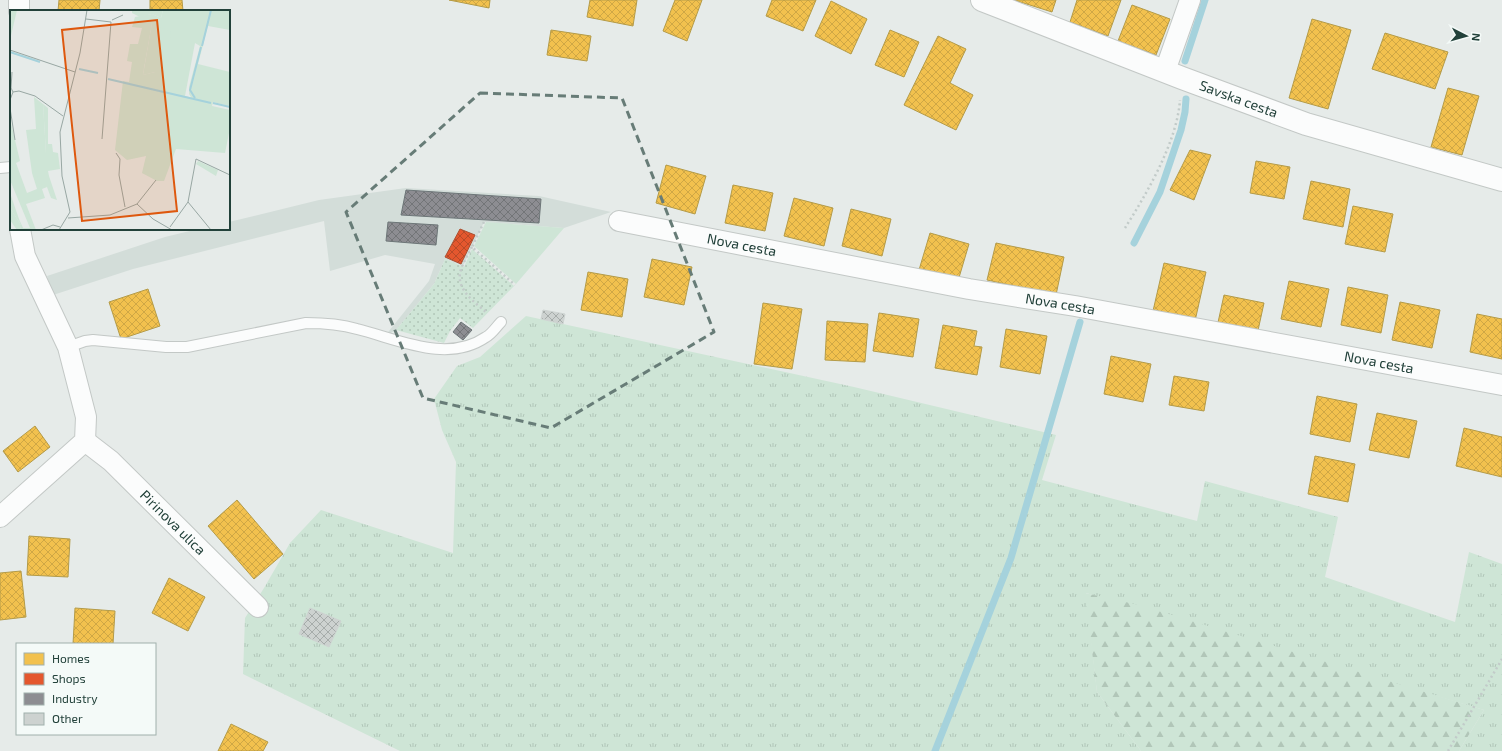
<svg xmlns="http://www.w3.org/2000/svg" width="1502" height="751" font-family="'Exo 2',sans-serif">
<defs>
<pattern id="grass-tufts" width="24" height="20" patternUnits="userSpaceOnUse"><rect width="24" height="20" fill="#cee5d6"/><path d="M3 7l-1-3M5 7V3M7 7l1-3M15 17l-1-3M17 17v-4M19 17l1-3" fill="none" stroke="#b1c6b8"/></pattern>
<pattern id="forest-firs" width="22" height="20" patternUnits="userSpaceOnUse"><rect width="22" height="20" fill="#cee5d6"/><path d="M5 1l3.5 6h-7zM16 11l3.5 6h-7z" fill="#b1c6b8"/></pattern>
<pattern id="garden-dots" width="8" height="8" patternUnits="userSpaceOnUse"><rect width="8" height="8" fill="#cee5d6"/><path d="M2 2h.1M6 6h.1" fill="none" stroke="#b1c6b8" stroke-width="1.8" stroke-linecap="round"/></pattern>
<pattern id="homes-cross-hatch" width="8" height="8" patternUnits="userSpaceOnUse"><rect width="8" height="8" fill="#f2c14e"/><path d="M0 0l8 8M0 8l8-8" fill="none" stroke="#cfa745"/></pattern>
<pattern id="shops-cross-hatch" width="8" height="8" patternUnits="userSpaceOnUse"><rect width="8" height="8" fill="#e4572e"/><path d="M0 0l8 8M0 8l8-8" fill="none" stroke="#b84a28"/></pattern>
<pattern id="industry-cross-hatch" width="8" height="8" patternUnits="userSpaceOnUse"><rect width="8" height="8" fill="#8d8d92"/><path d="M0 0l8 8M0 8l8-8" fill="none" stroke="#737578"/></pattern>
<pattern id="building-cross-hatch" width="8" height="8" patternUnits="userSpaceOnUse"><rect width="8" height="8" fill="#cdd2d0"/><path d="M0 0l8 8M0 8l8-8" fill="none" stroke="#a6acaa"/></pattern>
</defs>
<rect width="100%" height="100%" fill="#e6ebe9"/>
<path fill="#d3ddd9" d="M406 188 539 196 611 212 564 228 484 222 463 266 445 259 434 284 396 330 385 336 429 281 435 264 385 255 330 271 324 221 133 269 53 295 47 276 165 237 198 229H229V222L319 200Z"/>
<path fill="url(#grass-tufts)" d="M526 316 854 387 1056 435 1042 480 1197 521 1205 481 1338 517 1325 577 1455 622 1469 552 1502 564V751H1459L1484 710 1086 593 1097 692 1141 751H400L243 674 245 618 264 588 290 543 321 510 453 553 456 462 442 430 434 399 457 366 480 357Z"/>
<path fill="url(#forest-firs)" d="M1085 593 1139 605 1484 710 1459 751H1141L1097 692Z"/>
<path fill="#cee5d6" d="M486 222 564 228 516 284 474 246Z"/>
<path fill="url(#garden-dots)" d="M472 249 514 286 473 328 460 318 450 331 444 343 396 330 434 284 445 259 464 267Z"/>
<path fill="url(#homes-cross-hatch)" stroke="#b49b48" d="M59 0H100L99 11H58Z
M150 0H182L183 11H150Z
M449 0H490L489 8Z
M590 0H637L633 26 587 17Z
M675 0H702L687 41 663 31Z
M772 0H816L803 31 766 16Z
M1014 0H1056L1052 12Z
M1077 0H1121L1108 36 1070 22Z
M831 1 867 19 851 54 815 36Z
M1132 5 1170 19 1156 55 1118 41Z
M1312 19 1351 30 1328 109 1289 98Z
M551 30 591 36 587 61 547 55Z
M890 30 919 42 904 77 875 65Z
M1385 33 1448 52 1435 89 1372 69Z
M938 36 966 49 950 83 973 95 956 130 904 105Z
M1448 88 1479 96 1462 155 1431 147Z
M1190 150 1211 155 1194 200 1170 190Z
M1256 161 1290 167 1284 199 1250 193Z
M666 165 706 176 695 214 656 203Z
M1311 181 1350 189 1343 227 1303 219Z
M733 185 773 193 765 231 725 223Z
M794 198 833 208 824 246 784 236Z
M1353 206 1393 214 1385 252 1345 244Z
M851 209 891 219 882 256 842 246Z
M930 233 969 244 958 281 919 270Z
M996 243 1064 257 1056 295 987 280Z
M652 259 692 267 684 305 644 297Z
M1164 263 1206 272 1195 321 1153 311Z
M588 272 628 279 622 317 581 310Z
M1289 281 1329 289 1321 327 1281 319Z
M1348 287 1388 295 1381 333 1341 325Z
M148 289 160 326 121 339 109 302Z
M1224 295 1264 303 1257 335 1217 327Z
M1400 302 1440 310 1432 348 1392 340Z
M763 303 802 309 792 369 754 364Z
M879 313 919 319 913 357 873 351Z
M1477 314 1502 319V359L1470 352Z
M827 321 868 324 865 362 825 360Z
M943 325 977 331 974 346 982 347 977 375 935 368Z
M1006 329 1047 336 1040 374 1000 367Z
M1111 356 1151 364 1143 402 1104 394Z
M1174 376 1209 382 1204 411 1169 405Z
M1317 396 1357 404 1350 442 1310 434Z
M1377 413 1417 421 1409 458 1369 450Z
M35 426 50 447 18 472 3 451Z
M1464 428 1502 437V477L1456 466Z
M1315 456 1355 464 1348 502 1308 494Z
M237 500 283 554 254 579 208 526Z
M29 536 70 539 68 577 27 575Z
M21 571 26 617 0 620V573Z
M169 578 205 597 188 631 152 613Z
M75 608 115 611 113 644H73Z
M231 724 268 742 263 751H218Z"/>
<path fill="url(#shops-cross-hatch)" stroke="#aa5032" d="M460 229 475 235 461 264 445 257Z"/>
<path fill="url(#industry-cross-hatch)" stroke="#6d7678" d="M406 190 541 199 539 223 401 215Z
M388 222 438 225 436 245 386 241Z
M461 322 472 330 463 340 453 332Z"/>
<g fill="none" stroke-linecap="round" stroke-linejoin="round">
<path stroke="#a5d2dc" stroke-width="7" d="M1185 61 1205 0
M1134 243 1160 192 1181 130 1185 112 1186 99
M935 751 1011 558 1080 322"/>
</g>
<path fill="url(#building-cross-hatch)" stroke="#ced4d2" d="M543 310 565 314 563 324 541 319Z
M310 608 341 621 329 647 299 634Z"/>
<g fill="none" stroke-linecap="round" stroke-linejoin="round">
<defs>
<path id="service" d="M0 168 11 167
M68 347 85 341 93 340 166 347H187L306 323C323 323 340 324 357 329 398 339 447 364 486 337 492 334 496 327 501 322"/>
<g id="minor">
<path d="M19 11V0"/>
<path d="M1165 71 1190 0"/>
<path id="s1" d="M619 221 969 289 1075 306 1502 385"/>
<path id="s2" d="M85 441 111 461 258 607"/>
<path d="M0 517 85 441 86 417 68 347 25 256 20 229"/>
</g>
<g id="tertiary">
<path id="s3" d="M982 0 1182 78 1306 124 1502 180"/>
</g>
</defs>
<use href="#service" stroke="#c3c8c6" stroke-width="12"/>
<use href="#minor" stroke="#c3c8c6" stroke-width="22"/>
<use href="#tertiary" stroke="#c3c8c6" stroke-width="24"/>
<path stroke="#c2cbc9" stroke-width="2.5" stroke-dasharray="2 3" stroke-linecap="butt" d="M484 222 472 247 515 285
M1125 228C1147 193 1177 142 1180 100
M472 247C468 255 462 264 460 273 457 291 476 303 487 313
M1448 751 1502 659"/>
<use href="#service" stroke="#fbfcfc" stroke-width="10"/>
<use href="#minor" stroke="#fbfcfc" stroke-width="20"/>
<use href="#tertiary" stroke="#fbfcfc" stroke-width="22"/>
</g>
<path fill="none" stroke="#677c77" stroke-width="3" stroke-dasharray="8 5" stroke-linejoin="round" d="M480 93 622 98 714 332 551 428 423 398 346 212Z"/>
<g text-anchor="middle" stroke-width="4" stroke-linejoin="round" paint-order="stroke">
<g font-size="14" fill="#22413a" stroke="#f4faf8">
<text dy="5" stroke="none"><textPath href="#s3" startOffset="275">Savska cesta</textPath></text>
<text dy="5" stroke="none"><textPath href="#s1" startOffset="125">Nova cesta</textPath></text>
<text dy="5" stroke="none"><textPath href="#s1" startOffset="449">Nova cesta</textPath></text>
<text dy="5" stroke="none"><textPath href="#s1" startOffset="773">Nova cesta</textPath></text>
<text dy="5" stroke="none"><textPath href="#s2" startOffset="120">Pirinova ulica</textPath></text>
</g>
</g>
<g transform="translate(10 10)">
<rect width="220" height="220" fill="#e6ebe9"/>
<path d="M0 0H7L0 30ZM153 0H220V20L198 16 188 54 220 62V96L203 92 202 96 220 100V118L215 143 166 139 154 171H147L132 163 136 146 117 150 105 140 113 71 119 72 122 52 117 51 120 34H128L132 18 122 17 125 7 142 4 151 8ZM142 13 145 62 133 65 134 58ZM185 33 190 36 179 77V84L181 87H179L175 86ZM24 87 33 94 36 143H43V151H49L50 159 38 161 39 166 28 167 37 177 32 179 35 188 16 194 26 220H14L13 218H20L0 170V109L10 151 6 153 17 183 27 179 22 163 16 120 26 119ZM188 151 208 160 206 166 186 154ZM0 198 11 215 10 220H7L0 210Z" fill="#cee5d6" fill-rule="evenodd"/>
<path d="M122 0H153L151 8 142 4 130 7 122 3ZM142 13 161 22 156 53 145 62 133 65ZM27 166H39L47 190 41 188 37 177 30 174ZM0 183 9 209 14 220H10L11 215 0 198Z" fill="#cee5d6"/>
<path d="M33 94 38 98V134H42L43 142 48 143 49 151H43L42 143H36Z" fill="#cee5d6"/>
<path fill="none" stroke="#a5d2dc" stroke-width="2" d="M192 36 201 0M0 42 30 52M69 59 88 63M98 69 201 93M185 88 180 80 191 37M203 93 220 97"/>
<path fill="none" stroke="#98a7a3" stroke-width="1" d="M76 9 101 12 92 129M102 10 113 5M0 40 65 62M3 82 9 81 25 86 53 106M0 90 3 82 1 78 2 62M0 98 5 130M106 143 110 149 109 165 115 197M178 192 201 220M127 194 146 170M58 208 100 205 127 194 143 209 162 220M160 217 178 192 186 149 220 165M31 220 43 215 50 217M49 220 60 202 52 166 50 122 70 43 77 0"/>
<path fill="#de580e" fill-opacity="0.15" stroke="#de580e" stroke-width="2" d="M147 10 167 201 72 211 52 20Z"/>
<rect width="220" height="220" fill="none" stroke="#22413a" stroke-width="2"/>
</g>
<rect x="16" y="643" width="140" height="92" fill="#f4faf8" stroke="#a0b0ac"/>
<rect x="24" y="653" width="20" height="12" fill="#f2c14e" stroke="#a0b0ac"/>
<text x="52" y="663" font-size="12" fill="#22413a">Homes</text>
<rect x="24" y="673" width="20" height="12" fill="#e4572e" stroke="#a0b0ac"/>
<text x="52" y="683" font-size="12" fill="#22413a">Shops</text>
<rect x="24" y="693" width="20" height="12" fill="#8d8d92" stroke="#a0b0ac"/>
<text x="52" y="703" font-size="12" fill="#22413a">Industry</text>
<rect x="24" y="713" width="20" height="12" fill="#cdd2d0" stroke="#a0b0ac"/>
<text x="52" y="723" font-size="12" fill="#22413a">Other</text>
<g transform="translate(1466 36) rotate(96)" stroke="#f4faf8" stroke-width="3" paint-order="stroke">
<path d="M0-3L7 15L0 10L-7 15Z" fill="#22413a"/>
<text y="-6" font-size="11" font-weight="bold" text-anchor="middle" fill="#22413a">N</text>
</g>
</svg>
